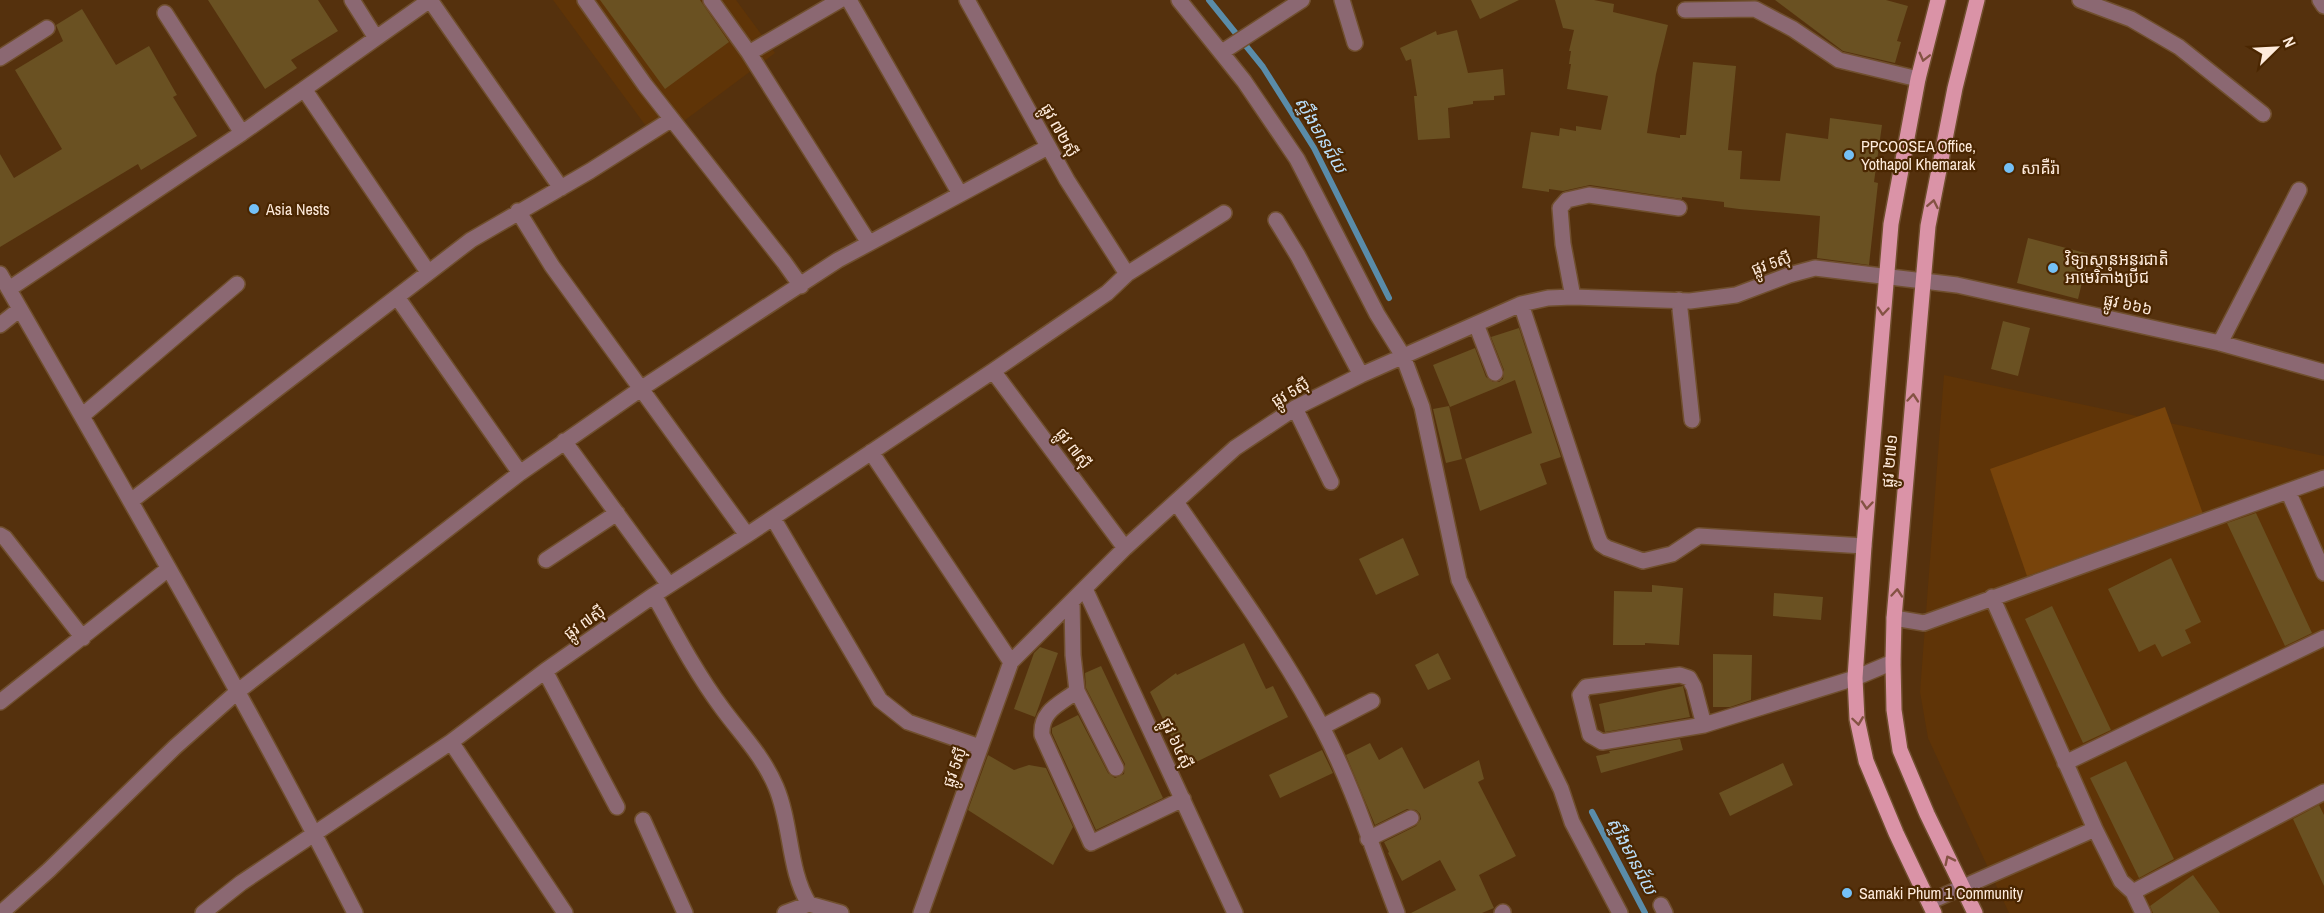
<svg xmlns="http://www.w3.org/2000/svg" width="2324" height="913" font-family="'Archivo Narrow','Noto Sans Khmer',sans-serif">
<rect width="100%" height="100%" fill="#55310d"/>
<path fill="#5f3407" d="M553 0H736L775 53 657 141Z
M1944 375 2324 456V913H2009L1928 738 1920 692Z"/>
<path fill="#78440b" d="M2165 407 2203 514 2027 576 1990 469Z"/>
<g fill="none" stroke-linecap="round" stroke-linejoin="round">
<path stroke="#5a8ca9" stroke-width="6" d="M1209 0 1263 67 1314 148 1389 298
M1592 812 1645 913"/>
</g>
<path fill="#6a5122" d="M208 0H318L338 31 291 60 297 68 265 89Z
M600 0H700L729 42 665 89Z
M1471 0H1519L1480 19Z
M1555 0H1594L1614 4 1613 12 1668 25 1656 74 1647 133 1680 138V135H1686L1693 62 1736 66 1728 150 1742 151 1740 179 1780 181 1786 133 1828 139 1830 118 1882 125 1874 182 1878 183 1869 265 1817 258 1820 216 1739 209 1724 207V202L1682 197V199L1590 185 1563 191 1549 189V192L1522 188 1531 132 1559 136 1560 128 1576 131V126L1601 130 1608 96 1567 89 1571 64H1569L1571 51H1569L1574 30 1563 28Z
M1775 0H1886L1908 6 1897 41 1901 42 1895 63 1843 51Z
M82 9 116 65 149 46 177 95 173 97 197 136 141 170 138 164 0 247V154L14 178 62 149 15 70 63 41 56 25Z
M1457 30 1468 73 1503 69 1505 95 1494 96V100L1473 101V104L1448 108 1450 138 1418 140 1414 96H1417L1411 59 1406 61 1400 48 1436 31 1437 35Z
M2028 238 2089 254 2078 299 2017 283Z
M2003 321 2030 328 2018 376 1991 369Z
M1519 328 1561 457 1540 464 1547 484 1480 511 1465 459 1532 433 1515 380 1450 407 1433 365 1475 348 1486 377 1493 382H1499L1503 379 1504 370 1491 337Z
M1449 406 1462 459 1446 463 1433 409Z
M2256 513 2312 633 2285 646 2227 523Z
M1403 538 1419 575 1376 595 1359 559Z
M2171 558 2201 622 2185 630 2191 643 2162 657 2155 644 2139 652 2108 589Z
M1652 585 1683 588 1679 645 1645 643V645H1613L1614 591 1652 592Z
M1774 593 1823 597 1821 620 1773 616Z
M2052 606 2111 730 2083 743 2025 619Z
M1244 643 1266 689 1273 686 1288 717 1186 767 1150 692 1176 673 1177 675Z
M1040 647 1058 653 1035 717 1014 709 1034 653Z
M1438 653 1451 679 1428 690 1415 665Z
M1713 654 1752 655 1751 700 1730 707H1713Z
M1101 666 1163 798 1096 830 1052 733V728L1078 715 1108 773 1115 778 1124 774 1125 764 1086 688 1085 673Z
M1683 686 1690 717 1605 732 1599 704Z
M1680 739 1683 750 1601 773 1596 756 1610 753 1609 751Z
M1370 743 1379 760 1402 747 1424 789 1479 760 1484 779 1478 782 1516 856 1479 875 1494 908 1482 913H1411L1456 890 1440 860 1402 881 1388 853 1389 852 1384 842 1416 826 1421 819 1420 814 1416 810 1407 809 1375 825 1346 755Z
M1322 750 1333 773 1280 798 1269 775Z
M988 755 1014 770 1029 765 1046 768 1073 827 1053 865 968 810Z
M2126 761 2174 859 2139 878 2090 778Z
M1783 763 1793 785 1730 816 1719 793Z
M2319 805 2324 815V886L2293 819Z
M2193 875 2220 913H2153L2150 906Z"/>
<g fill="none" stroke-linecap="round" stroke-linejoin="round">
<defs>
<path id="minor" d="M352 0 376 38
M430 0 561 188
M585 0 645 85 784 262 801 286
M711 0 749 53 869 243
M849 0 960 194
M967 0 1067 180 1127 274
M1179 0 1244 81 1297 159 1377 314 1403 356 1422 407 1459 580 1561 789 1572 822 1620 913
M1342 0 1355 43
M2080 0 2131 19 2179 47 2263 114
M2320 0 2324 6
M1685 10 1755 9 1793 29 1839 60 1918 79
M165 13 242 133
M1222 52 1302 0
M749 53 840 0
M0 58 47 28
M304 89 428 272
M518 211 552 266 747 535
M1276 220 1298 256 1361 375
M0 274C121 485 245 696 355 913
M9 289 242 133 430 0
M397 297 520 473
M1573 297 1563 244 1560 208 1567 200 1589 195 1679 208
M1679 300 1692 420
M1521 304 1598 537 1601 544 1607 548 1643 561 1672 554 1699 536 1864 546
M1476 324 1495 373
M0 325 20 309
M2220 343 2299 190
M993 371 1125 548
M1295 408 1331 482
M83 415 237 284
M564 441 669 585
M871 452 1011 662
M2288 491 2324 573
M131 501 471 240 590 171 672 119
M1176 502C1227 576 1280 648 1322 727 1353 786 1373 851 1397 913
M773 518 880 700 908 722 980 747
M0 535 5 538 83 638
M546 560 617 513
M1085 589 1235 913
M654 595C675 633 696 673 722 708 741 734 763 756 776 787 792 825 788 870 809 904
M1992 597 2095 829 2121 881 2133 892 2324 792
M1072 602 1073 655 1077 691 1116 768
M1894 618 1924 623 2324 478
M545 671 617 807
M1077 691C1060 704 1040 711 1042 735L1091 843 1183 799
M0 702 168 569
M1704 725 1694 687 1689 678 1680 675 1586 687 1580 695 1590 735 1602 742 1704 725 1855 678 1893 662
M1322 727 1372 701
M451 742 565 913
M2065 763 2324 638
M643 820 685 913
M1368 839 1411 818
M2133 892 2143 913
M1929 902 2095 829
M1661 905 1665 913
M1 913 49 870 175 747 237 692 520 473 642 388 838 260 1048 147
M203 913 241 883 451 742 545 671 654 595 747 535 993 371 1107 293 1127 274 1224 213
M785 913 809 904 841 913
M921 913 1011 662 1125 548 1235 448 1295 408 1361 375 1521 304 1548 298 1573 297 1690 301 1736 295 1789 275 1815 268 1957 285 2220 343 2324 372
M1502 913 1503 912"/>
<path id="major" d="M1934 913 1896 833 1866 761 1857 719 1855 678 1864 546 1891 224 1918 79 1938 0
M1975 913 1927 814 1900 750 1894 710 1893 662 1894 618 1928 226 1955 88 1977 0"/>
</defs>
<use href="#minor" stroke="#704f2e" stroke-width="18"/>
<use href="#major" stroke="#704f2e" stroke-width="18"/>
<use href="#minor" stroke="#8b6872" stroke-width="15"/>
<use href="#major" stroke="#da93a7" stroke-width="15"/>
</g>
<defs><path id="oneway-chevron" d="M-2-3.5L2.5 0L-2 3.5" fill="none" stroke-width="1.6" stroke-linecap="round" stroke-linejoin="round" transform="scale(1.5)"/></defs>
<g stroke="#845243">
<use href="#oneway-chevron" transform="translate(1924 57) rotate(104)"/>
<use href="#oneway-chevron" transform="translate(1933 204) rotate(-79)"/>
<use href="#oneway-chevron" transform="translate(1883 311) rotate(95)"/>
<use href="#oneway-chevron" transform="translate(1913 398) rotate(-85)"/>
<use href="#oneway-chevron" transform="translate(1867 505) rotate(95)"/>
<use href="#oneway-chevron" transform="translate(1897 593) rotate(-85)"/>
<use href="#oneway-chevron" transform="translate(1858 721) rotate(82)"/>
<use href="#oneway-chevron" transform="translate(1949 860) rotate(-116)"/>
</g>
<g fill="#74c0f6" stroke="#4a2601" stroke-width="2">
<circle cx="1849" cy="155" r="6"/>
<circle cx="2009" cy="168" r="6"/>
<circle cx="254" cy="209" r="6"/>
<circle cx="2053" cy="268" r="6"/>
<circle cx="1847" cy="893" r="6"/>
</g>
<g text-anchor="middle" stroke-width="4.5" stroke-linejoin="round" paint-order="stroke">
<g font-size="16" fill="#feebdc" stroke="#4a2601">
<text transform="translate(1060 130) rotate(61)" y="6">ផ្លូវ ៧២ស៊ី</text>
<text transform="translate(1771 263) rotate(-19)" y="6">ផ្លូវ 5ស៊ី</text>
<text transform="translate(2128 304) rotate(12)" y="6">ផ្លូវ ៦៦៦</text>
<text transform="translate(1290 392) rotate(-30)" y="6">ផ្លូវ 5ស៊ី</text>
<text transform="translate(1074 448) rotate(53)" y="6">ផ្លូវ ៧ស៊ី</text>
<text transform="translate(1889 461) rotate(-85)" y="6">ផ្លូវ ២៧១</text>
<text transform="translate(584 622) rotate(-35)" y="6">ផ្លូវ ៧ស៊ី</text>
<text transform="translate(1177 743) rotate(65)" y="6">ផ្លូវ ៦៤ស៊ី</text>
<text transform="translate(954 767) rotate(-70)" y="6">ផ្លូវ 5ស៊ី</text>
</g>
<g font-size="16" fill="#feebdc" stroke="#4a2601" text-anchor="start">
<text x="1861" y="152">PPCOOSEA Office,<tspan x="1861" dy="18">Yothapol Khemarak</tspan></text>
<text x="2021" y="174">សាគឺរ៉ា</text>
<text x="266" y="215">Asia Nests</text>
<text x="2065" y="265">វិទ្យាស្ថានអន្តរជាតិ<tspan x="2065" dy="18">អាមេរិកាំងប្រីជ</tspan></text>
<text x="1859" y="899">Samaki Phum 1 Community</text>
</g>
<g font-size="18" font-style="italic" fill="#b9ddf8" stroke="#4a2601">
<text transform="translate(1321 135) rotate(60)" y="6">ស្ទឹងមានជ័យ</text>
<text transform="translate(1632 856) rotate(62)" y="6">ស្ទឹងមានជ័យ</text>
</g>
</g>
<g transform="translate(2276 48) rotate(66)" stroke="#4a2601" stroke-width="4.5" paint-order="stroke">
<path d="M0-4.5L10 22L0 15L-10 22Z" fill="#feebdc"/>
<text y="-9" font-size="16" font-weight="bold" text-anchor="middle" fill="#feebdc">N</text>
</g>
</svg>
